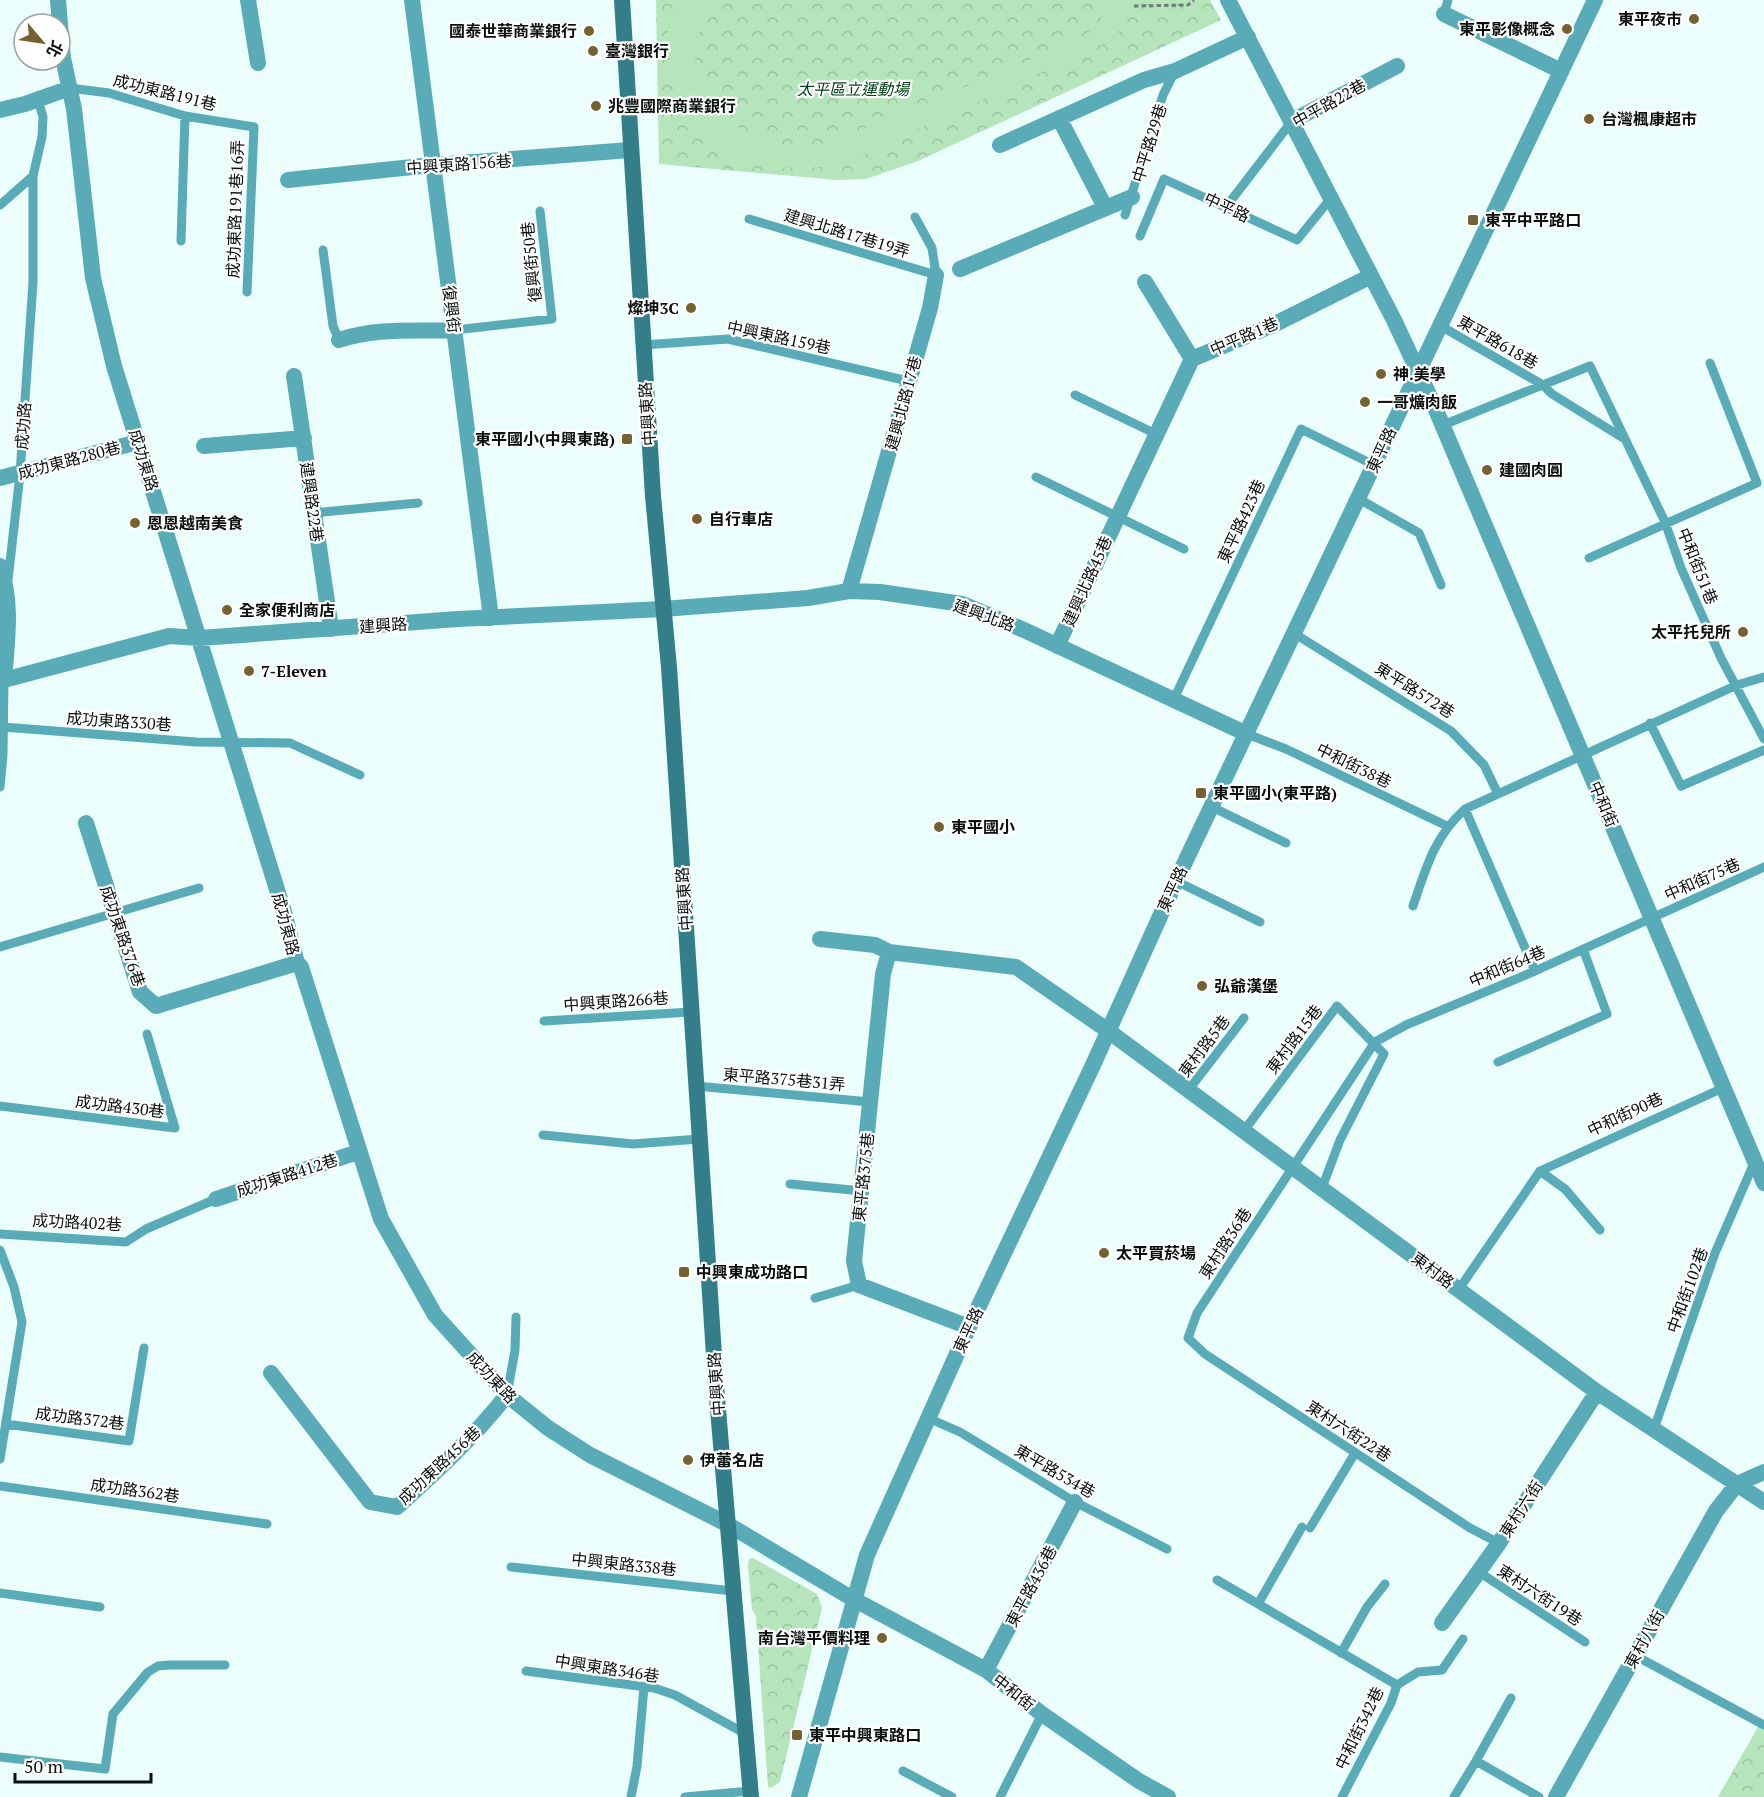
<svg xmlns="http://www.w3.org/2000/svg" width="1764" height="1797" font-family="'PT Serif','Noto Sans TC',serif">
<defs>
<pattern id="park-crowns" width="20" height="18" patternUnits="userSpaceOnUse" patternTransform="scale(1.5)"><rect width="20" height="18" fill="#b6e4bb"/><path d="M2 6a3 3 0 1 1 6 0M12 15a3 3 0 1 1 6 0" fill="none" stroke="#9bc2a0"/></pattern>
</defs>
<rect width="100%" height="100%" fill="#ecfefc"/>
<path fill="url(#park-crowns)" d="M656 0H1210L1221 20 918 161 866 179 838 180 659 164Z
M753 1558 817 1594 822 1608 780 1782 771 1788 768 1787 756 1616 752 1610 748 1566 749 1559Z
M1762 1720 1764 1722V1797H1718Z"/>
<path fill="#b6e4bb" d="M678 0H716C707 16 695 36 695 56 695 99 734 131 772 143 786 148 803 147 818 148L1085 37 1108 11 1110 0H1134V6L1114 39 838 166C754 173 683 164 671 66 668 43 664 20 678 0Z"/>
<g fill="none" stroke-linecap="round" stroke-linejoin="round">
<path stroke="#707c7a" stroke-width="3" stroke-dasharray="4.5 3" stroke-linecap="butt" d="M1134 6 1188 5 1194 0"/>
<path stroke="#59acb7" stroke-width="9" d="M1444 14 1448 0
M70 88 109 93 185 116 254 127 247 292
M0 205 33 176
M1226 207 1292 121
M1125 215 1163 95 1175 71
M749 219 936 275 932 248 915 217
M1140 236 1164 179 1297 240 1331 198
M181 241 185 116
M323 250 333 326 339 340
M1439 325 1543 385 1552 394 1623 438
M455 330 552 319 540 211
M643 345 728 339 908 381
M1075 395 1156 434
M1443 425 1590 366 1665 522 1681 568 1721 658 1764 739
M1036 477 1184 549
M1359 499 1419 533 1441 585
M313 513 418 503
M1589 558 1757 483 1710 363
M8 580 20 474 33 282V176L42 137 43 117 38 100
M1295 634 1451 731 1484 765 1497 792
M1173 701 1301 429 1374 465
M1650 723 1681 786 1764 750
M3 727 196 742 290 743 360 775
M1247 734 1286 749 1447 826
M0 787 3 755 4 680
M1212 807 1286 843
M1465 809 1535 971
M1176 881 1260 922
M1413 906C1426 868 1434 837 1465 809L1737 685 1764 677
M0 947 199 888
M544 1021 691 1012
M1498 1062 1607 1014 1583 949
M696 1086 870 1102
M1187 1092 1244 1018
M0 1106 175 1128 147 1034
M1243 1132 1337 1006 1384 1054 1340 1140 1322 1188
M543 1135 633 1144 699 1139
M1540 1171 1565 1189 1600 1230
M790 1184 862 1191
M0 1234 126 1242 146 1229 216 1199
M0 1250 14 1287 22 1322 0 1459
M1459 1289 1540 1171 1723 1088
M815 1298 859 1285
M507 1395 515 1350 516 1317
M928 1418 960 1432 1075 1502 1167 1549
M6 1424 129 1441 144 1348
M1654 1429 1715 1253 1754 1163
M0 1486 267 1524
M1310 1528 1355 1453
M1499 1543 1470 1528 1205 1354 1188 1338 1197 1313 1375 1042 1406 1025 1535 971 1764 867
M511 1567 733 1591
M1479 1572 1585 1642
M1217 1580 1397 1685
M0 1593 100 1607
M1258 1604 1302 1527
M1341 1653 1367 1607 1385 1584
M1634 1655 1764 1725
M526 1671 654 1688 675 1695 744 1733
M0 1757 105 1769 113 1714 148 1672 158 1666 169 1665H225
M1476 1761 1511 1698
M903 1771 952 1797
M631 1797 637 1766 644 1687
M685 1797 750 1791
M1000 1797 1042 1714
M1342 1797 1391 1703 1397 1685 1418 1672 1442 1670 1463 1639
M1454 1797 1476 1761 1539 1797"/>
<path stroke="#59acb7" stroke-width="16" d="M58 0 60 24
M248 0 258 63
M412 0 491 618
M1228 0 1394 320 1436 410 1764 1183
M1444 14 1561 71
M60 24 63 58 74 109 93 278 114 366 284 912 297 963 301 967 381 1219 435 1315 507 1395 548 1428 590 1455 727 1524 853 1599 986 1670 1042 1714 1139 1781 1168 1797
M0 110 25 104 70 88
M1059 118 1105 207
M1292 121 1397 66
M1000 145 1144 80 1175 71 1248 37
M288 180 422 166 630 150
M960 269 1132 197
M1145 282 1192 359
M339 340C378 327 414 332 455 330
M294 376 331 629
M204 446 304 438
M0 478 138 442
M0 566C13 604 7 640 4 680
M849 591 930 308 936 275
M1057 646 1192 359 1273 325 1371 276
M0 681 169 636 200 638 458 619 663 609 808 598 849 591 880 592 962 604 1024 630 1247 734
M86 823 140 992 156 1006 297 963
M820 939 875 945 889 952 1016 967 1107 1030 1597 1392 1764 1502
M889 952 883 974 854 1261 859 1285 969 1327
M216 1199 358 1152
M271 1373 370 1502 397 1507C436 1472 475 1436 507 1395
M1442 1623 1499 1543 1597 1392
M986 1670 1075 1502
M1556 1797 1716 1511 1737 1484 1764 1472"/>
<path stroke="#59acb7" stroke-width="16" d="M799 1797 867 1555 969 1327 1093 1065 1176 881 1595 0"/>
<path stroke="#337e88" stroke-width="16" d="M622 0 653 496 669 667 716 1386 751 1797"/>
</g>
<g fill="#756231" stroke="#fff" stroke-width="2">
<circle cx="1694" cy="19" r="6"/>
<circle cx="1567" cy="29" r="6"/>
<circle cx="589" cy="31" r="6"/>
<circle cx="593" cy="51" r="6"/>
<circle cx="596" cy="106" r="6"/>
<circle cx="1589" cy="119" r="6"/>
<rect x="1467" y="214" width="12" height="12" rx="3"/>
<circle cx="691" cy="308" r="6"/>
<circle cx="1381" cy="374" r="6"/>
<circle cx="1365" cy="402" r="6"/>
<rect x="621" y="433" width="12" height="12" rx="3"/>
<circle cx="1487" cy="470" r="6"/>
<circle cx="697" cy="519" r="6"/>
<circle cx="135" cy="523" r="6"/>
<circle cx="227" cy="610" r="6"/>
<circle cx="1743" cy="632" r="6"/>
<circle cx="249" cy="671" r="6"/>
<rect x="1195" y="787" width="12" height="12" rx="3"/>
<circle cx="939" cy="827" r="6"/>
<circle cx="1202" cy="986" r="6"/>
<circle cx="1104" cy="1253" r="6"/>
<rect x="678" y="1266" width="12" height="12" rx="3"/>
<circle cx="688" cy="1460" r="6"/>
<circle cx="882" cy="1638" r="6"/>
<rect x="791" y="1729" width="12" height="12" rx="3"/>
</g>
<g text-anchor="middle" stroke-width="4.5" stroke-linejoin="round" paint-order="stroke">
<g font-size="16" font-weight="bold" fill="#090f0e" stroke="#fff" text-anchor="start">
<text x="1682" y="25" text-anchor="end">東平夜市</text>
<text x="1555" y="35" text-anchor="end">東平影像概念</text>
<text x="577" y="37" text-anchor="end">國泰世華商業銀行</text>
<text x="605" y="57">臺灣銀行</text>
<text x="608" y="112">兆豐國際商業銀行</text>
<text x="1601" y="125">台灣楓康超市</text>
<text x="1485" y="226">東平中平路口</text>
<text x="679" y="314" text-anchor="end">燦坤3C</text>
<text x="1393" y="380">神.美學</text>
<text x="1377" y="408">一哥爌肉飯</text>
<text x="615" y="445" text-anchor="end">東平國小(中興東路)</text>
<text x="1499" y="476">建國肉圓</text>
<text x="709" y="525">自行車店</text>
<text x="147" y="529">恩恩越南美食</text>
<text x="239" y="616">全家便利商店</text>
<text x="1731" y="638" text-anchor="end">太平托兒所</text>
<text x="261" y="677">7-Eleven</text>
<text x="1213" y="799">東平國小(東平路)</text>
<text x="951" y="833">東平國小</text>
<text x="1214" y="992">弘爺漢堡</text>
<text x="1116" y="1259">太平買菸場</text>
<text x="696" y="1278">中興東成功路口</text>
<text x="700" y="1466">伊蕾名店</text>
<text x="870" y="1644" text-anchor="end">南台灣平價料理</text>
<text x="809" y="1741">東平中興東路口</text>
</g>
<g font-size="16" font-style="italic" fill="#034016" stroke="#fff">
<text x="853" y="95">太平區立運動場</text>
</g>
<g font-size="16" fill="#090f0e" stroke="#fff">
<text transform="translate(165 92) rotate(14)" y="6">成功東路191巷</text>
<text transform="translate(1329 103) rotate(-29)" y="6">中平路22巷</text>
<text transform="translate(1149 143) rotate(-73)" y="6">中平路29巷</text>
<text transform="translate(459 164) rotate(-4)" y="6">中興東路156巷</text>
<text transform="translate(1227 207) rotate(25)" y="6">中平路</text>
<text transform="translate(235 209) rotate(-88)" y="6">成功東路191巷16弄</text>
<text transform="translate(847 233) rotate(17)" y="6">建興北路17巷19弄</text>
<text transform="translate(531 262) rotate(-96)" y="6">復興街50巷</text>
<text transform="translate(452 309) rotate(83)" y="6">復興街</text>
<text transform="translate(1244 336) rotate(-23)" y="6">中平路1巷</text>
<text transform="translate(779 337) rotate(12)" y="6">中興東路159巷</text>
<text transform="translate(1498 342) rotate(30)" y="6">東平路618巷</text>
<text transform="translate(903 403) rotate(-75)" y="6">建興北路17巷</text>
<text transform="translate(647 414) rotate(-94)" y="6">中興東路</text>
<text transform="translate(23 426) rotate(-86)" y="6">成功路</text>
<text transform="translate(1381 450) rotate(-65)" y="6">東平路</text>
<text transform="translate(69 460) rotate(-15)" y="6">成功東路280巷</text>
<text transform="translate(144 460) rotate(73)" y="6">成功東路</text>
<text transform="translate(312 502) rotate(82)" y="6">建興路22巷</text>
<text transform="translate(1241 521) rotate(-65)" y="6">東平路423巷</text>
<text transform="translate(1698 566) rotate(68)" y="6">中和街51巷</text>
<text transform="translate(1087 581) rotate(-66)" y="6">建興北路45巷</text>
<text transform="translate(984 615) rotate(20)" y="6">建興北路</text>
<text transform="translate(383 625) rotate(-4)" y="6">建興路</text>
<text transform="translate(1415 690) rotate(32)" y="6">東平路572巷</text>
<text transform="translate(119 721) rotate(4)" y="6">成功東路330巷</text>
<text transform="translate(1354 765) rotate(26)" y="6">中和街38巷</text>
<text transform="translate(1604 804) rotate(67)" y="6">中和街</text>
<text transform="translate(1702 879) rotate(-24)" y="6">中和街75巷</text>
<text transform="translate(1172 889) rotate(-65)" y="6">東平路</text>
<text transform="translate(684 899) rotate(-94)" y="6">中興東路</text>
<text transform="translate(286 924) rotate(75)" y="6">成功東路</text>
<text transform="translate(123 936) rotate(71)" y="6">成功東路376巷</text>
<text transform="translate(1507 966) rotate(-23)" y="6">中和街64巷</text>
<text transform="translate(616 1001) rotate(-4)" y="6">中興東路266巷</text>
<text transform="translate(1294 1039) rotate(-53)" y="6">東村路15巷</text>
<text transform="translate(1204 1046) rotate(-53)" y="6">東村路5巷</text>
<text transform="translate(784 1079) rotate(5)" y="6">東平路375巷31弄</text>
<text transform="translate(120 1106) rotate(7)" y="6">成功路430巷</text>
<text transform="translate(1625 1114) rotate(-25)" y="6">中和街90巷</text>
<text transform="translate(287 1175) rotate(-18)" y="6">成功東路412巷</text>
<text transform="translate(863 1177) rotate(-84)" y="6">東平路375巷</text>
<text transform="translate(77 1222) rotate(3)" y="6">成功路402巷</text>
<text transform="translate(1225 1243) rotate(-57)" y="6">東村路36巷</text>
<text transform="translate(1433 1270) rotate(37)" y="6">東村路</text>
<text transform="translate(1687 1290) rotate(-70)" y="6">中和街102巷</text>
<text transform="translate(968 1330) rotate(-65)" y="6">東平路</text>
<text transform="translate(492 1377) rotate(47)" y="6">成功東路</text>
<text transform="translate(716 1384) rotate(-94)" y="6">中興東路</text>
<text transform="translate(80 1418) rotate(7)" y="6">成功路372巷</text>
<text transform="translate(1349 1431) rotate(33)" y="6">東村六街22巷</text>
<text transform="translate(439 1465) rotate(-43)" y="6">成功東路456巷</text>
<text transform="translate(1055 1471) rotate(30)" y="6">東平路534巷</text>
<text transform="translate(135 1490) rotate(8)" y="6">成功路362巷</text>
<text transform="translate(1521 1509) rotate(-57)" y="6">東村六街</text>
<text transform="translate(624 1564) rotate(6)" y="6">中興東路338巷</text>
<text transform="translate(1031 1586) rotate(-62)" y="6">東平路436巷</text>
<text transform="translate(1540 1595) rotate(33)" y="6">東村六街19巷</text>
<text transform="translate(1644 1639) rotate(-61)" y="6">東村八街</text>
<text transform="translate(607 1668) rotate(9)" y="6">中興東路346巷</text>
<text transform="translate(1014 1692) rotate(38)" y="6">中和街</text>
<text transform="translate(1359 1728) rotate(-64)" y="6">中和街342巷</text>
</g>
</g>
<g transform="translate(42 42) rotate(119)"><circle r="28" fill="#ffffff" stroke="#9d9f9f" stroke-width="1.5"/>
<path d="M0-4.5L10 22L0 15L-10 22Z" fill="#756231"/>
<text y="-9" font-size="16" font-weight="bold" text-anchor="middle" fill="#090f0e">北</text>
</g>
<path d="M15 1773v9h136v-9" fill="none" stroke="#090f0e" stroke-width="3"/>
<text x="24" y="1773" font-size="18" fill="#090f0e" stroke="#ffffff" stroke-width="4.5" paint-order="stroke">50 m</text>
</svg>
